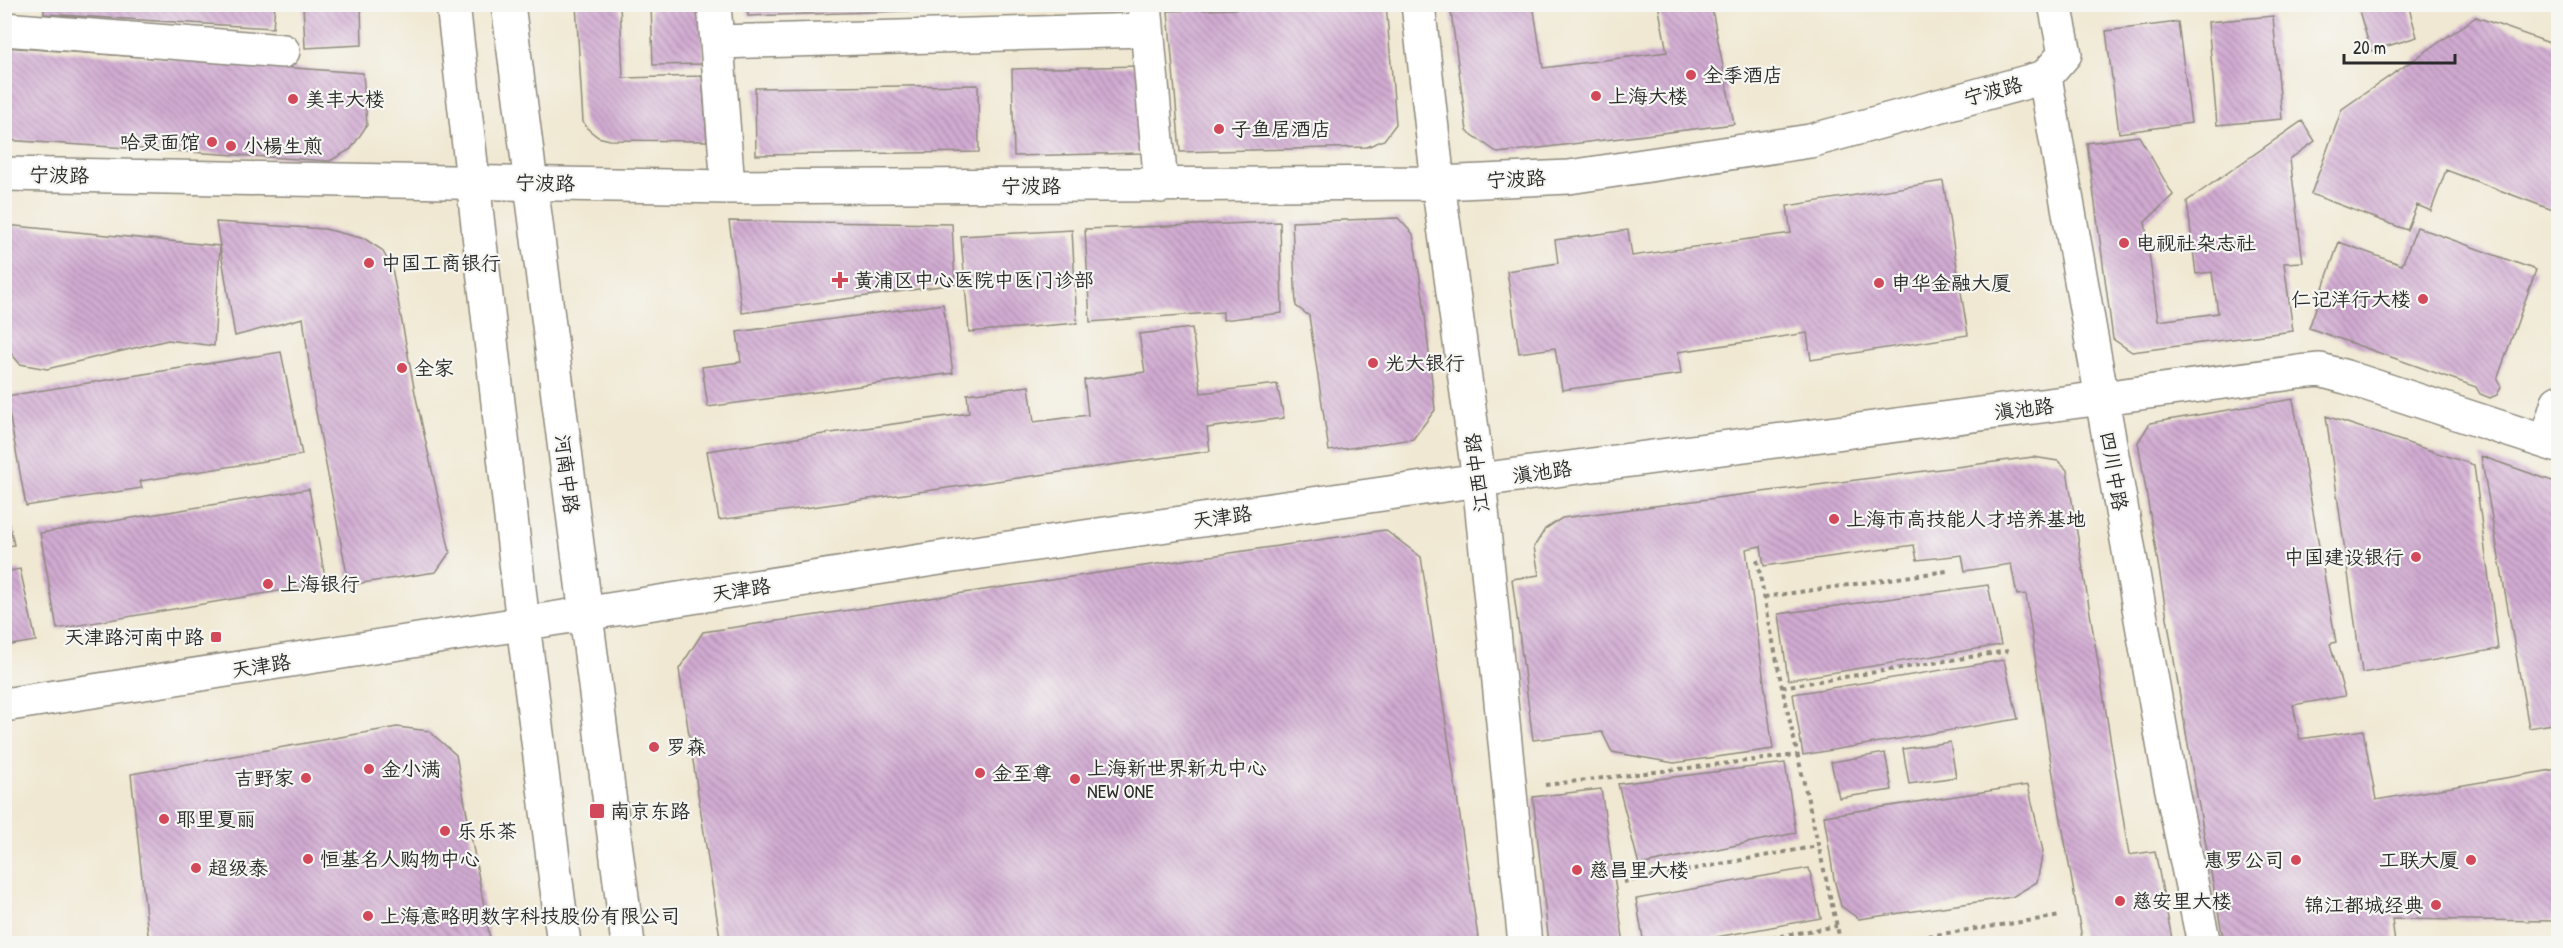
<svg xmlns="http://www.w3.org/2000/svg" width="2563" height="948" font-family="'Patrick Hand','LXGW WenKai TC',sans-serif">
<defs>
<pattern id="building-back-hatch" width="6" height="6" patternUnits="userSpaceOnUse" patternTransform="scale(1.5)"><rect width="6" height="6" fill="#d1abd2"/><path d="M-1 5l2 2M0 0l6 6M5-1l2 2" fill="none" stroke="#aa8bab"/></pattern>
</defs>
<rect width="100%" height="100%" fill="#f6f6f2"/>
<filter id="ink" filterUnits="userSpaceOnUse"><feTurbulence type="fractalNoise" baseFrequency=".0167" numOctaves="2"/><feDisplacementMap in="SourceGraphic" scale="12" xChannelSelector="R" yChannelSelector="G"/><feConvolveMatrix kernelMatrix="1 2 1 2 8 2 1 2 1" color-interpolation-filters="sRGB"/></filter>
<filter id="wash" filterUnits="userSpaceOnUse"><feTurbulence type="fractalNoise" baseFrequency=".008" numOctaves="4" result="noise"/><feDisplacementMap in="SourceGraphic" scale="24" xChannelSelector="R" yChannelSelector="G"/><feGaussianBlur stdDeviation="1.35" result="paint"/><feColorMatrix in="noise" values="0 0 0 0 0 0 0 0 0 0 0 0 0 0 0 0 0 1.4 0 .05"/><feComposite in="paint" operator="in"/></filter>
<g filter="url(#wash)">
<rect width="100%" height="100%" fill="#f0e8d2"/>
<g id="blocks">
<path fill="url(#building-back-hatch)" d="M44 4H275L273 28 44 14Z
M303 4H361L362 45 305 48Z
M576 4H620L623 78 702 76 707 141 610 140 598 137 589 130 583 122Z
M651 4H702L703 64 653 65Z
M747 4H999V8L748 16Z
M1237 4H1386L1396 124 1384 140 1367 147 1180 152 1168 11 1237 9Z
M1450 4H1533L1543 68 1667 52 1658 4H1711L1734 124 1498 153 1467 131Z
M2357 4H2408L2417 37 2371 51Z
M2273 16 2282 119 2217 125 2208 22Z
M2476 17 2558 46V212L2446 170 2431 211 2417 205 2407 230 2311 194 2342 109Z
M2178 22 2191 123 2119 133 2106 31Z
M4 47 363 73 367 125 351 149 330 161 4 140Z
M1139 66 1141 153 1014 156 1012 69Z
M978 85 979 152 756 155 755 88Z
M2302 121 2315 141 2290 159 2303 262 2284 263 2293 331 2132 352 2113 339 2087 143 2139 136 2173 195 2145 222 2158 321 2218 313 2212 272 2196 274 2187 201Z
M1943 181 1968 335 1811 360 1807 333 1678 352 1681 374 1562 390 1555 348 1519 353 1507 271 1558 263 1555 240 1628 230 1632 256 1791 233 1787 206Z
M1398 218 1413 234 1423 297 1435 410 1413 439 1329 451 1309 316 1296 306 1292 222Z
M729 221 952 224 955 284 742 313Z
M216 222 325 229 365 239 382 250 392 268 415 393 450 552 436 572 349 585 315 407 303 318 235 336Z
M1280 222 1282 313 1223 320V312L1090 322 1085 229Z
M5 225 220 246 214 346 168 340 47 369 20 364 4 345Z
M2417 227 2536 270 2497 380 2501 387 2497 395 2490 398 2480 394 2476 387 2309 328 2339 242 2402 265Z
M1072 230 1077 323 969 332 961 236Z
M943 304 953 373 708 407 702 367 741 362 737 332Z
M1192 328 1201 393 1277 384 1284 418 1207 428 1210 451 719 520 707 451 969 413 967 394 1029 386 1034 422 1088 415 1084 380 1145 372 1139 334Z
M281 352 302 455 140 481 142 488 26 506 6 396Z
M2293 399 2336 642 2330 644 2345 696 2293 705 2300 739 2363 730 2376 800 2558 769V921L2392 919 2395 944H2224L2190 757 2138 442 2150 423Z
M2326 416 2474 465 2498 649 2362 673Z
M2481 456 2558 483V723L2529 728Z
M2033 457 2058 461 2067 470 2129 855 2155 851 2173 944H2083L2047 740 2026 594 2017 595 2011 564 1965 571 1962 555 1917 560 1914 545 1764 566 1761 546 1746 549 1773 749 1674 763 1612 752 1602 732 1533 740 1512 579 1539 575 1534 547 1545 529 1562 518Z
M309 489 326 583 57 629 40 533Z
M4 499 14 545 4 547Z
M1385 530 1421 557 1479 944H721L679 669 703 632Z
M20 569 36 641 4 646V572Z
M1988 585 2001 645 1788 680 1779 614Z
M2004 660 2018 719 1803 755 1793 694Z
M397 727 429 731 456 755 491 944H149L131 774Z
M1950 742 1956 777 1909 784 1903 749Z
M1885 753 1892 790 1839 798 1831 762Z
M1785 763 1796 833 1639 865 1618 784Z
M2028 785 2043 851 2037 882 2012 897 1859 919 1841 906 1834 879 1824 816Z
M1601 789 1624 944H1549L1533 797Z
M1809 868 1821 918 1678 944H1644L1636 899Z"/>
</g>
</g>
<g filter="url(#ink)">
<use href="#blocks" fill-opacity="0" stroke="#8e8a7e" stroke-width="1.5"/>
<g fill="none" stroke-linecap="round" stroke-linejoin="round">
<defs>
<path id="minor" d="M714 4 728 187
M1145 4 1161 186
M1418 4 1438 183 1479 480 1525 944
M2055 4 2065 54 2045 77 2168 771 2204 944
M4 29 283 51
M717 42 1147 30
M4 174 728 187 1438 183 1569 177 1810 141 2045 77
M2546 442 2558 402
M4 705 953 556 1479 480 2299 372 2320 370 2346 377 2558 446"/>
<path id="major" d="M453 4 523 624 564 944
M508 4 628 944"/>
</defs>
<use href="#minor" stroke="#8e8a7e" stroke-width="36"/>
<use href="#major" stroke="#8e8a7e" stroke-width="36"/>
<path stroke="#8e8a7e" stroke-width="4" stroke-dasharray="4.5 4.5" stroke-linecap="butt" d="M1757 560 1782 687 1841 944
M1764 597 1947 571
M1782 687 2008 651
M1545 785 1797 755
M1623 882 1818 846
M1736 944 1837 926
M1875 944 2061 916"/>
<use href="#minor" stroke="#fff" stroke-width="33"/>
<use href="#major" stroke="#fff" stroke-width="33"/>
</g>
</g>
<g fill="#d1495b" stroke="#f6f6f2" stroke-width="2">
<circle cx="1691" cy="75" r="6"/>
<circle cx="1596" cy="96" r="6"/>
<circle cx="293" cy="99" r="6"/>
<circle cx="1219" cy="129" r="6"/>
<circle cx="212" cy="142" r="6"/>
<circle cx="231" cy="146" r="6"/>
<circle cx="2124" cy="243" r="6"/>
<circle cx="369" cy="263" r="6"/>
<path d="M837 271h6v6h6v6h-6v6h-6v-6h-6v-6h6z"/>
<circle cx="1879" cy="283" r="6"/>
<circle cx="2423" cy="299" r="6"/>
<circle cx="1373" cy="363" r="6"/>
<circle cx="402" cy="368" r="6"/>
<circle cx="1834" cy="519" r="6"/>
<circle cx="2416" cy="557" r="6"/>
<circle cx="268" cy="584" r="6"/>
<rect x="210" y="631" width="12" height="12" rx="3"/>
<circle cx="654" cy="747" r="6"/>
<circle cx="369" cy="769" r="6"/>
<circle cx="980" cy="773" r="6"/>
<circle cx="306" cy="778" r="6"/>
<circle cx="1075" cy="779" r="6"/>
<rect x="589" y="803" width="16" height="16" rx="3"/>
<circle cx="164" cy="819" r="6"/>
<circle cx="445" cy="831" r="6"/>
<circle cx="308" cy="859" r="6"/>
<circle cx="2296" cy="860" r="6"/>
<circle cx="2471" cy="860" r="6"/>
<circle cx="196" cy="868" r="6"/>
<circle cx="1577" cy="870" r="6"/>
<circle cx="2120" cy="901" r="6"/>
<circle cx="2436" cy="905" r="6"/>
<circle cx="368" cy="916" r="6"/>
</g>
<g text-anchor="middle" stroke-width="4.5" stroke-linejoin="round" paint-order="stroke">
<g font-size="20" fill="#2b2b2b" stroke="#f6f6f2" text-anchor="start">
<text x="1703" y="82">全季酒店</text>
<text x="1608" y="103">上海大楼</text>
<text x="305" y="106">美丰大楼</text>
<text x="1231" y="136">子鱼居酒店</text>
<text x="200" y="149" text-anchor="end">哈灵面馆</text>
<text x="243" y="153">小楊生煎</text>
<text x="2136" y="250">电视社杂志社</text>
<text x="381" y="270">中国工商银行</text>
<text x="854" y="287">黄浦区中心医院中医门诊部</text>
<text x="1891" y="290">申华金融大厦</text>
<text x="2411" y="306" text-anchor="end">仁记洋行大楼</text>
<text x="1385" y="370">光大银行</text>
<text x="414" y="375">全家</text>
<text x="1846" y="526">上海市高技能人才培养基地</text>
<text x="2404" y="564" text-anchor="end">中国建设银行</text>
<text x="280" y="591">上海银行</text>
<text x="204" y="644" text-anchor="end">天津路河南中路</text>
<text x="666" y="754">罗森</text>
<text x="1087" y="775">上海新世界新丸中心<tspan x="1087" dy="23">NEW ONE</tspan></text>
<text x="381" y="776">金小满</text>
<text x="992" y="780">金至尊</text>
<text x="294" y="785" text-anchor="end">吉野家</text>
<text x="610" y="818">南京东路</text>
<text x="176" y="826">耶里夏丽</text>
<text x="457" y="838">乐乐茶</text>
<text x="320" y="866">恒基名人购物中心</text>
<text x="2284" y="867" text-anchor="end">惠罗公司</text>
<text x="2459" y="867" text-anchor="end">工联大厦</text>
<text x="208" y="875">超级泰</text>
<text x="1589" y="877">慈昌里大楼</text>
<text x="2132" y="908">慈安里大楼</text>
<text x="2424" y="912" text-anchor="end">锦江都城经典</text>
<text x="380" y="923">上海意略明数字科技股份有限公司</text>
</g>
<g font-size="20" fill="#2b2b2b" stroke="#f6f6f2">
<text transform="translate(1993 91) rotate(-15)" y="7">宁波路</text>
<text transform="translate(59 175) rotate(1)" y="7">宁波路</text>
<text transform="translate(1516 179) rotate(-3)" y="7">宁波路</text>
<text transform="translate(545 183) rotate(1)" y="7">宁波路</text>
<text x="1031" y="193">宁波路</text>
<text transform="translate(2024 409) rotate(-7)" y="7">滇池路</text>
<text transform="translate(2114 471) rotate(80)" y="7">四川中路</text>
<text transform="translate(1542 472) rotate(-8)" y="7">滇池路</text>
<text transform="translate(1477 473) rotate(-97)" y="7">江西中路</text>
<text transform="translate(567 474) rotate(83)" y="7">河南中路</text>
<text transform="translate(1222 517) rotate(-8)" y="7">天津路</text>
<text transform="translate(741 590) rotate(-9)" y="7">天津路</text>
<text transform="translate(261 666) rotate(-9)" y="7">天津路</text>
</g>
</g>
<rect width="2563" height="948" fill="none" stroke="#f6f6f2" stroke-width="24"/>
<path d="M2344 54v9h111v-9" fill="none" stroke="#2b2b2b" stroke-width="3"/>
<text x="2353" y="54" font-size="18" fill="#2b2b2b" stroke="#f6f6f2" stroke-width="4.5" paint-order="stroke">20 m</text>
</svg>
